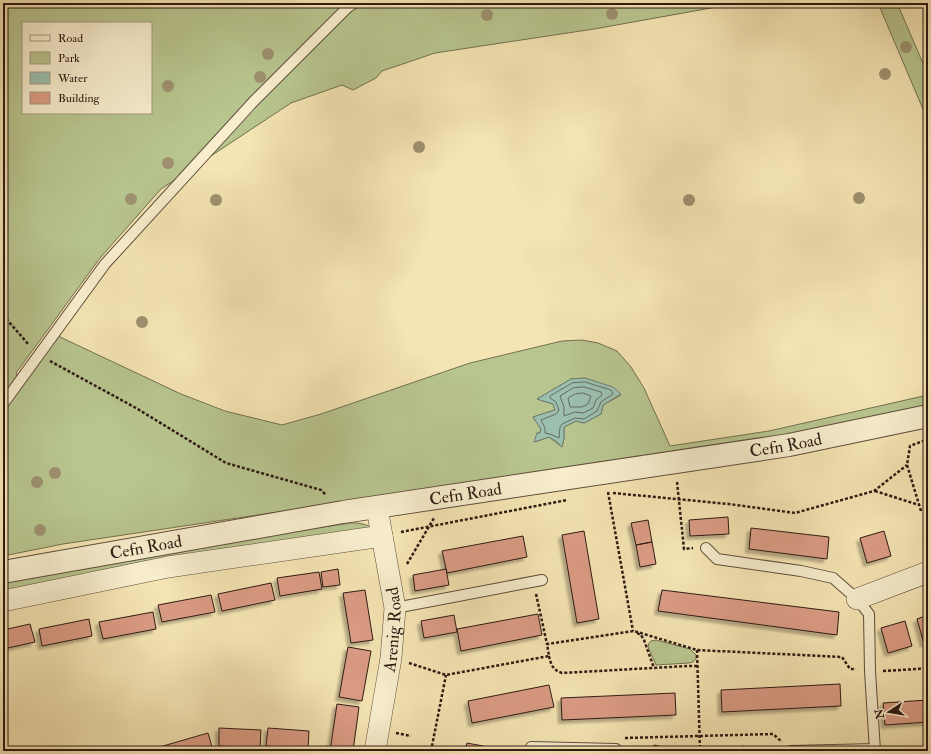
<svg xmlns="http://www.w3.org/2000/svg" width="931" height="754" font-family="'IM FELL Double Pica',serif">
<defs>
<filter id="shadow"><feDropShadow dx="-3.5" dy="3.5" stdDeviation="1" flood-color="#0004"/></filter>
</defs>
<rect width="100%" height="100%" fill="#f5e5b4"/>
<filter id="stains"><feTurbulence type="fractalNoise" baseFrequency=".005" numOctaves="4"/><feColorMatrix values="0 0 0 0 .2 0 0 0 0 .09 0 0 0 0 .02 0 0 0 .5 -.17"/></filter>
<radialGradient id="worn" r=".72"><stop offset=".6" stop-color="#630" stop-opacity="0"/><stop offset="1" stop-color="#630" stop-opacity=".3"/></radialGradient>
<path fill="#b8c58f" stroke="#727051" fill-rule="evenodd" d="M3 3H739L594 29 435 53 382 71 376 78 353 90 342 85 291 103 161 189 100 258 16 373 21 388 58 336 181 394 225 411 282 425 321 414 470 363 562 341 582 340 598 343 617 351 631 367 644 388 670 446 769 431 928 395V410L832 428 674 453 63 544 3 556ZM23 23H151V113H23ZM585 378 621 395 603 405 601 414 584 423 576 421 564 427V438L562 447 549 437 535 442 537 433H540L541 429 533 417 555 410 553 404 537 399 571 379Z
M878 3H897L928 75V121Z
M350 523C357 523 367 523 372 529L3 591V580L198 545Z
M656 640 690 649 696 655V659L693 662 689 663 656 665 648 647 649 643 651 641Z"/>
<path fill="#9cbfb0" stroke="#707d71" d="M585 378 613 387 621 394 603 405 601 414 584 423 576 421 564 427V438L562 447 556 441 549 437 534 442 537 433H540L541 429 533 417 555 410 553 404 537 399 571 379Z"/>
<g fill="none" stroke-linecap="round" stroke-linejoin="round">
<path stroke="#646c62" stroke-width="1" d="M585 382 611 390 613 394 601 402 597 411 584 419 575 418 562 424 560 427 559 438 550 434 545 433V428L541 420 556 414 559 410 556 402 550 398V396L572 383Z
M584 387 601 392 602 395 596 400 593 408 583 413 575 412 564 416V407L560 396 573 388Z
M583 393 591 396 588 404 582 407H570L568 398 575 394Z"/>
</g>
<path fill="#db9c85" stroke="#2d1a13" filter="url(#shadow)" d="M728 517 729 534 690 536 689 520Z
M648 520 652 542 636 545 631 523Z
M751 528 829 537 827 559 749 549Z
M584 531 599 619 577 623 562 535Z
M884 531 891 556 867 563 860 538Z
M523 536 527 557 447 573 442 551Z
M652 542 656 564 640 567 636 545Z
M338 569 340 585 323 587 321 572Z
M446 569 449 585 415 591 413 575Z
M319 572 322 589 280 596 277 578Z
M271 583 275 600 222 611 218 594Z
M365 590 373 640 351 643 343 593Z
M662 590 839 612 837 635 658 611Z
M211 595 215 612 162 622 158 605Z
M153 612 156 629 103 639 99 622Z
M538 614 542 635 461 651 457 629Z
M454 615 457 632 424 638 421 621Z
M928 615V642L924 644 917 619Z
M89 619 92 636 42 646 39 629Z
M905 621 912 646 888 653 881 628Z
M30 624 35 642 3 649V630Z
M348 647 371 651 362 701 339 697Z
M840 684 841 706 722 712 721 690Z
M549 685 554 707 472 723 468 701Z
M675 693 676 715 562 720 561 698Z
M928 700V722L885 725 883 703Z
M337 704 359 707 353 751H330Z
M219 728 261 730 260 748 219 746Z
M268 728 309 731 308 749 266 746Z
M208 733 213 750 157 751 156 748Z
M467 743 483 746 482 751H465Z
M654 745 676 750V751H653Z
M744 746 745 751H727V749Z"/>
<g fill="none" stroke-linecap="round" stroke-linejoin="round">
<defs>
<path id="service" d="M3 404 105 264 253 102 348 7 354 3
M706 548 717 559 801 571 833 578 857 599 869 614 870 671 875 751
M395 608 542 580
M531 747 616 749
M791 751 875 749"/>
<g id="minor">
<path d="M857 599 928 572"/>
<path d="M3 601 168 567 382 536"/>
<path id="s1" d="M375 751 391 658 395 608 377 508"/>
</g>
<g id="tertiary">
<path id="s2" d="M3 572 343 512 789 445 928 416"/>
</g>
</defs>
<use href="#service" stroke="#5f4d3b" stroke-width="12"/>
<use href="#minor" stroke="#5f4d3b" stroke-width="22"/>
<use href="#tertiary" stroke="#5f4d3b" stroke-width="24"/>
<path stroke="#2d1a13" stroke-width="2.5" stroke-dasharray="3 2" stroke-linecap="butt" d="M3 315 29 345
M50 361 136 408 226 463 321 490 326 495
M677 482 684 549 693 548
M875 491 919 505
M608 492 633 631
M613 493 729 504 795 513 874 491 907 465
M921 511 907 465 910 446 928 439
M401 532 567 500
M407 564 434 518
M536 594 547 644
M637 633 641 635 644 640 654 668
M697 650 700 751
M549 656C551 665 553 670 562 673L688 666H698
M409 663 446 675 549 656 547 644 634 631 697 650 842 657 850 669H856
M883 671 918 669 928 667
M396 733 411 736
M625 738 773 734 782 742
M431 751 446 675"/>
<use href="#service" stroke="#f8eece" stroke-width="10"/>
<use href="#minor" stroke="#f8eece" stroke-width="21"/>
<use href="#tertiary" stroke="#f8eece" stroke-width="22"/>
</g>
<g fill="#9e9170">
<circle cx="612" cy="14" r="6"/>
<circle cx="487" cy="15" r="6"/>
<circle cx="906" cy="47" r="6"/>
<circle cx="268" cy="54" r="6"/>
<circle cx="885" cy="74" r="6"/>
<circle cx="260" cy="77" r="6"/>
<circle cx="168" cy="86" r="6"/>
<circle cx="419" cy="147" r="6"/>
<circle cx="168" cy="163" r="6"/>
<circle cx="859" cy="198" r="6"/>
<circle cx="131" cy="199" r="6"/>
<circle cx="216" cy="200" r="6"/>
<circle cx="689" cy="200" r="6"/>
<circle cx="142" cy="322" r="6"/>
<circle cx="55" cy="473" r="6"/>
<circle cx="37" cy="482" r="6"/>
<circle cx="40" cy="530" r="6"/>
</g>
<g text-anchor="middle" stroke-width="3" stroke-linejoin="round" paint-order="stroke">
<g font-size="17" fill="#2d1a13" stroke="#f8eece">
<text dy="6" stroke="none"><textPath href="#s2" startOffset="793">Cefn Road</textPath></text>
<text dy="6" stroke="none"><textPath href="#s2" startOffset="469">Cefn Road</textPath></text>
<text dy="6" stroke="none"><textPath href="#s2" startOffset="145">Cefn Road</textPath></text>
<text dy="6" stroke="none"><textPath href="#s1" startOffset="123">Arenig Road</textPath></text>
</g>
</g>
<rect width="931" height="754" fill="none" stroke="#f5e5b4" stroke-width="16"/>
<rect x="4" y="4" width="923" height="746" fill="none" stroke="#2d1a13" stroke-width="2"/>
<rect x="8" y="8" width="915" height="738" fill="none" stroke="#2d1a13"/>
<rect x="22" y="22" width="130" height="92" fill="#f8eece" stroke="#a79983"/>
<rect x="30" y="35" width="20" height="6" fill="#f8eece" stroke="#a79983"/>
<text x="58" y="42" font-size="12" fill="#2d1a13">Road</text>
<rect x="30" y="52" width="20" height="12" fill="#b8c58f" stroke="#a79983"/>
<text x="58" y="62" font-size="12" fill="#2d1a13">Park</text>
<rect x="30" y="72" width="20" height="12" fill="#9cbfb0" stroke="#a79983"/>
<text x="58" y="82" font-size="12" fill="#2d1a13">Water</text>
<rect x="30" y="92" width="20" height="12" fill="#db9c85" stroke="#a79983"/>
<text x="58" y="102" font-size="12" fill="#2d1a13">Building</text>
<g transform="translate(889 712) rotate(258)" stroke="#f8eece" stroke-width="3" paint-order="stroke">
<path d="M0-3L7 15L0 10L-7 15Z" fill="#2d1a13"/>
<text y="-6" font-size="11" font-weight="bold" text-anchor="middle" fill="#2d1a13">N</text>
</g>
<rect width="100%" height="100%" filter="url(#stains)"/>
<rect width="100%" height="100%" fill="url(#worn)"/>
</svg>
